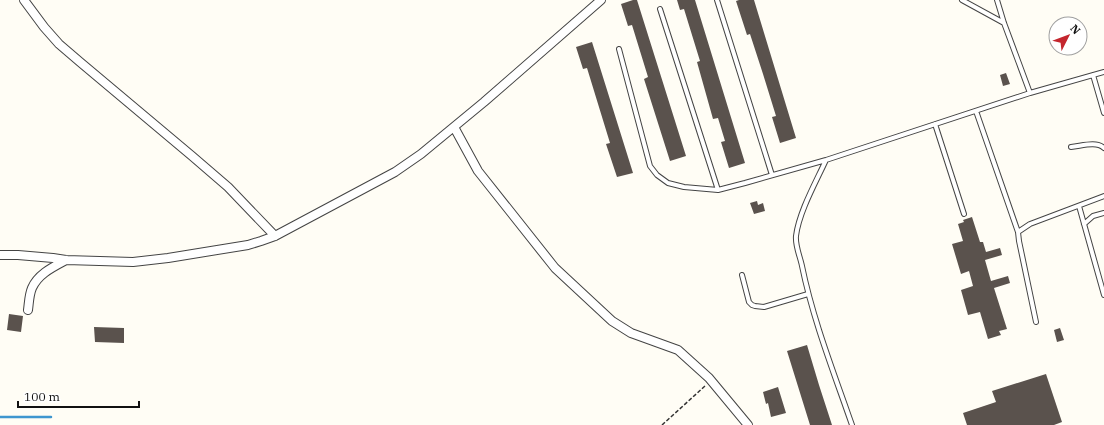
<svg xmlns="http://www.w3.org/2000/svg" width="1104" height="425" font-family="'IBM Plex Serif',serif">
<rect width="100%" height="100%" fill="#fffdf5"/>
<g fill="none" stroke-linecap="round" stroke-linejoin="round">
<path stroke="#3f96cf" stroke-width="2.5" d="M0 417H51"/>
</g>
<path fill="#5a524d" d="M633 0H637L686 156 670 161 644 79 648 77 632 25 628 26 621 4Z
M677 0H695L745 163 729 168 721 142 725 141 718 118 713 119 697 62 700 61 684 9 680 10Z
M739 0H754L796 138 780 143 772 117 776 116 763 74 750 34 747 35 736 1Z
M592 42 633 173 617 177 606 144 610 143 587 68 583 69 576 47Z
M1006 73 1010 84 1003 86 1000 75Z
M757 201 758 205 763 203 765 211 754 214 750 203Z
M972 217 980 242H983L986 252 1000 248 1002 255 985 260 991 281 1008 276 1010 283 994 288 1007 329 999 331 1001 335 988 339 980 312 968 315 961 290 973 286 969 271 961 274 952 244 963 241 958 224 964 222 963 220Z
M9 314 23 316 21 332 7 330Z
M94 327 124 328V343L95 342Z
M1060 328 1064 340 1057 342 1054 330Z
M807 345 819 385 832 425H810L787 351Z
M1046 374 1062 422 1054 425H967L963 413 996 402 992 391Z
M778 387 786 413 771 417 768 403 766 404 763 392Z"/>
<g fill="none" stroke-linecap="round" stroke-linejoin="round">
<defs>
<path id="lane" d="M717 0 772 175
M962 0 1004 23
M997 0 1004 23 1030 93
M660 9 718 190
M619 49 650 166 657 175 668 183 684 187 718 190 745 183 826 160 1030 93 1104 72
M1093 75 1104 113
M976 111 1018 232
M935 124 964 214
M1071 147C1082 146 1096 141 1104 148
M826 160C816 182 799 212 796 236 795 246 800 256 802 266 813 320 834 373 852 425
M1079 206 1104 295
M1084 224 1093 216 1104 213
M742 275 749 302 752 305 755 306 764 307 808 294
M1036 322 1019 241 1018 232 1030 224 1104 196"/>
<path id="street" d="M24 0 44 27 59 44 80 62 192 156 228 187 275 236
M454 127 478 171 555 268 612 321 631 333 678 350 709 378 748 425
M0 255H18L53 258 66 260 133 262 168 258 248 245 261 241 275 236 395 172 421 154 484 102 601 0
M28 310C29 303 29 295 32 288 38 274 53 267 66 260"/>
</defs>
<use href="#lane" stroke="#444" stroke-width="6"/>
<use href="#street" stroke="#444" stroke-width="10"/>
<path stroke="#333" stroke-width="1.5" stroke-dasharray="4 2" stroke-linecap="butt" d="M662 425 705 386"/>
<use href="#lane" stroke="#fff" stroke-width="4"/>
<use href="#street" stroke="#fff" stroke-width="8"/>
</g>
<g transform="translate(1068 36) rotate(48)"><circle r="19" fill="#ffffff" stroke="#a0a0a0"/>
<path d="M0-3L7 15L0 10L-7 15Z" fill="#c4262e"/>
<text y="-6" font-size="11" font-weight="bold" text-anchor="middle" fill="#111111">N</text>
</g>
<path d="M18 401v6h121v-6" fill="none" stroke="#111111" stroke-width="2"/>
<text x="24" y="401" font-size="12" fill="#111111" stroke="#ffffff" stroke-width="3" paint-order="stroke">100 m</text>
</svg>
